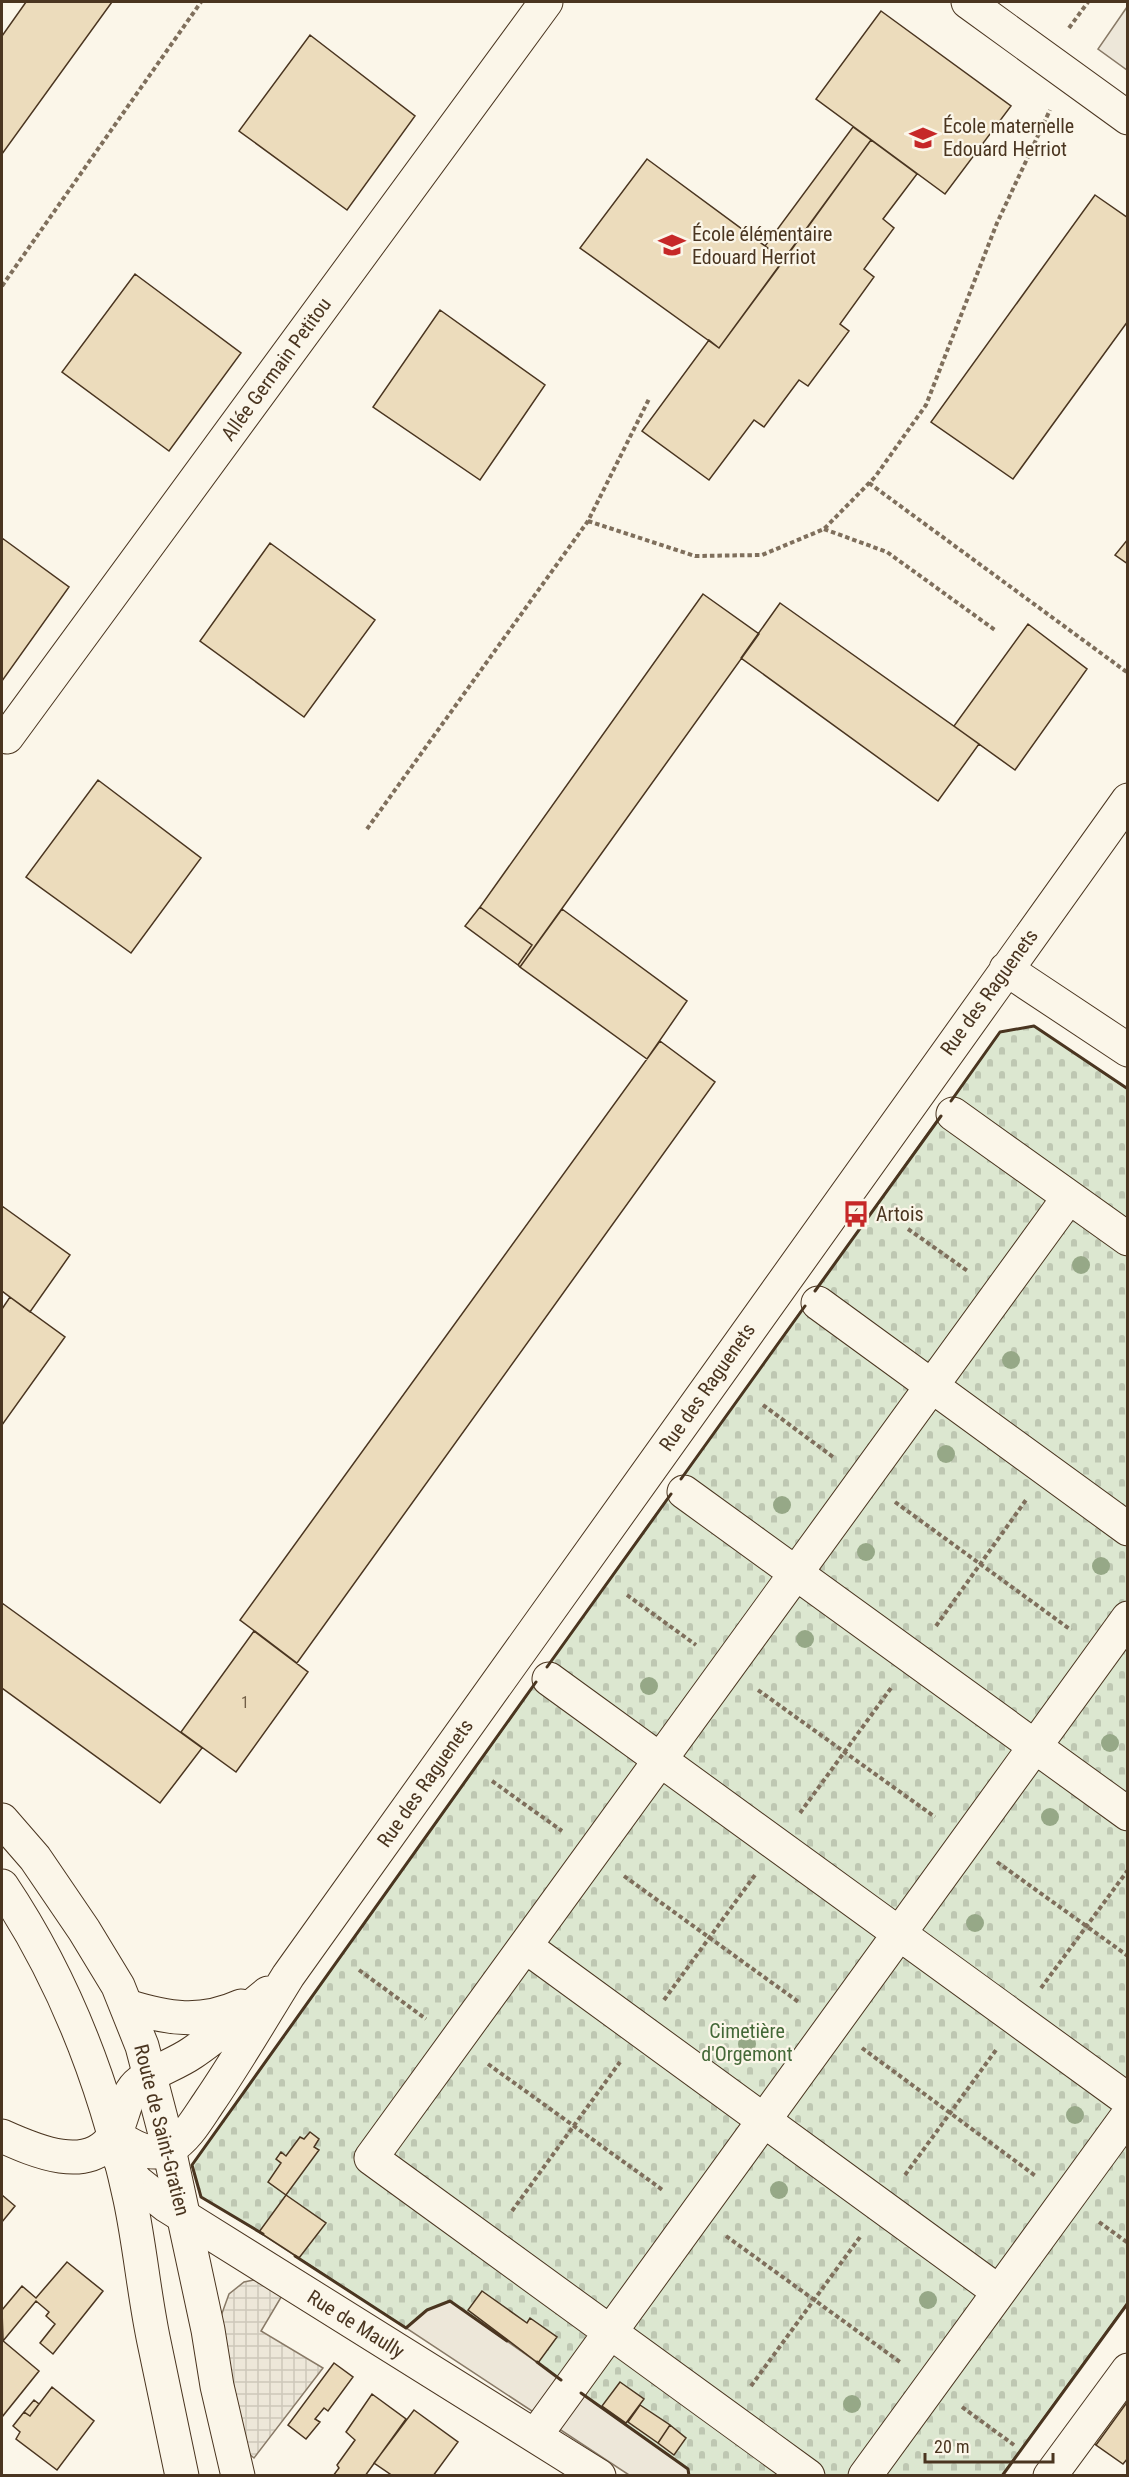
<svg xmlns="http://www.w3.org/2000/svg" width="1129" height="2477" font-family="'Roboto Condensed',sans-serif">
<defs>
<pattern id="cemetery-stones" width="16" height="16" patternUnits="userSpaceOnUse" patternTransform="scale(1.5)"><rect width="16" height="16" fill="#dce7d0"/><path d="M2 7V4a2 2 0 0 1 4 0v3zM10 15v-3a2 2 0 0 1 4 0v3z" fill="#bec7b2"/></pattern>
<pattern id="plaza-grid" width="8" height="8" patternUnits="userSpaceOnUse" patternTransform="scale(1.5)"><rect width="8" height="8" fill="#ede7d9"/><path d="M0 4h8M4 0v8" fill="none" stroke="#cdc7ba"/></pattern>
</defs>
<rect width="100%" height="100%" fill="#fbf6e9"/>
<path fill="url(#cemetery-stones)" stroke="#887966" stroke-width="1.5" d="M1034 1026 1127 1089V2303L1002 2475H689L688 2469 450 2301 427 2310 406 2328 259 2232 201 2197 192 2165 1000 1032Z"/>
<path fill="#ede7d9" stroke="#887966" stroke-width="1.5" d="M1127 7V70L1098 49Z
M450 2301 688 2469 689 2475H629L406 2328 427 2310Z"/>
<path fill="url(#plaza-grid)" stroke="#887966" stroke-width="1.5" d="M259 2279 283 2294 261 2331 323 2368 254 2458 248 2453 222 2349 221 2316 229 2294 244 2282Z"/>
<path fill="#ecdcbc" stroke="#4a3520" stroke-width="1.5" d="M26 2H112L2 154V36Z
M881 11 1011 106 945 194 816 99Z
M310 35 415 116 347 210 239 131Z
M853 127 871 140 784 260 765 246Z
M871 140 917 174 883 219 894 228 864 269 874 277 840 324 849 331 808 386 799 380 764 427 754 420 709 480 642 431 709 340 719 348Z
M647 159 784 260 719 348 580 248Z
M1095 195 1128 218V321L1013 479 931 422Z
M135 274 241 353 169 451 62 372Z
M440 310 545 385 480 480 373 407Z
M2 538 69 587 2 681Z
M1128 539V564L1115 555Z
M270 543 375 620 304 717 200 641Z
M703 594 759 634 520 967 518 965 532 945 480 907Z
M780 603 979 744 938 801 741 658Z
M1028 624 1087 669 1015 770 954 726Z
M98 780 201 858 131 953 26 877Z
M480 907 532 945 518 965 465 926Z
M562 909 687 1001 647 1059 520 967Z
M660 1041 715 1082 297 1663 240 1620Z
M2 1206 70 1255 30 1312 2 1291Z
M10 1297 65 1337 2 1425V1309Z
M2 1603 202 1748 160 1803 2 1688Z
M254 1631 308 1672 236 1772 181 1732Z
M310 2132 319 2139 314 2147 319 2150 286 2195 268 2182 281 2163 276 2159 281 2152 286 2156 300 2137 304 2139Z
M2 2195 15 2206 2 2222Z
M286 2195 326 2223 299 2258 259 2232Z
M67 2262 103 2291 53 2354 40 2343 55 2324 46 2316 49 2312 36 2301 3 2341 2 2310 22 2286 36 2298Z
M482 2291 527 2323 530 2318 557 2337 538 2363 468 2310Z
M2 2340 39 2371 2 2417Z
M334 2363 353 2377 328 2411 324 2408 315 2419 320 2422 306 2439 288 2425Z
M620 2382 644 2399 626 2423 602 2406Z
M52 2387 94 2421 57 2470 16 2439 20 2432 13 2426 24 2412 30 2416Z
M1128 2393V2401L1096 2445 1092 2442Z
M372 2394 406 2419 365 2476H333L339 2468 337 2465 355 2440 346 2432Z
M34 2400 39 2404 30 2416 24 2412Z
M1128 2401V2458L1123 2464 1096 2445Z
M640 2405 670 2425 658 2443 628 2422Z
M414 2410 458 2442 433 2476H393L374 2463Z
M670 2425 686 2438 674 2455 658 2443Z"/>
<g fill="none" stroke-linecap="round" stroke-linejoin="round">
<defs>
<path id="minor" d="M968 2 1128 118
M7 737 546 2
M1006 969 1128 1050
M953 1114 1128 1239
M818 1303 1128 1529
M684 1492 1128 1814
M549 1679 1128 2100
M525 1946 999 2292
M127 2006C168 2019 201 2024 241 2006
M115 2135C130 2145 151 2159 170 2148 187 2138 198 2118 209 2102 237 2061 262 2018 288 1976L1128 800
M2 2136C33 2150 90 2176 114 2135 124 2119 124 2094 140 2082 156 2070 176 2064 192 2053 219 2035 243 2013 268 1993
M121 2162 137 2182 167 2206 599 2476
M535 2436 1128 1618
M808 2476 371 2158 1069 1197
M865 2476 1128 2115
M1050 2476 1128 2370"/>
<path id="major" d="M2 1820 35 1858 84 1930 118 1986 142 2046 169 2149 208 2330 217 2386 238 2476
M2 1886C65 1980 106 2088 130 2199 140 2246 144 2295 154 2342 163 2387 173 2431 182 2476"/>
</defs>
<use href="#minor" stroke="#4a3520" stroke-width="35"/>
<use href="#major" stroke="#4a3520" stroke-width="35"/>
<path stroke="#7f6f5c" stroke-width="4" stroke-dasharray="4.5 3" stroke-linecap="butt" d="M1069 28 1088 2
M2 286 201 2
M869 483 1128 673
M588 521 695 556 762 555 824 529 875 477 926 405 997 223 1050 110
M824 529 887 552 995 630
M367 829 588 521 649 399
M908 1229 969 1272
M763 1405 833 1457
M895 1502 1071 1630
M627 1595 696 1645
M936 1626 1026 1500
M758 1690 935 1817
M492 1781 562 1831
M800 1813 891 1688
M997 1862 1128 1956
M624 1876 800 2003
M359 1970 426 2019
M1041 1988 1128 1870
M664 2000 755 1875
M862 2048 1037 2177
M488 2064 664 2191
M905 2175 996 2050
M512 2211 620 2062
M1099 2222 1128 2243
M726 2236 900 2362
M751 2386 860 2237
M962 2407 1014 2445"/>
<use href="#minor" stroke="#fbf6e9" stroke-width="33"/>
<use href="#major" stroke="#fbf6e9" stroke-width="33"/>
<path stroke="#4a3520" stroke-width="3" d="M951 1101 1000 1032 1034 1026 1128 1089
M815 1291 941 1116
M681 1479 805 1306
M547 1667 671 1494
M263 2234 201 2197 192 2165 536 1682
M295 2256 406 2328 427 2310 450 2301 507 2341
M537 2362 561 2380
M581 2393 688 2469 689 2476
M1002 2476 1128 2303"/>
</g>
<g fill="#96a887">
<circle cx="1081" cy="1265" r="9"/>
<circle cx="1011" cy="1360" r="9"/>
<circle cx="946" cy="1454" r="9"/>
<circle cx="782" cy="1505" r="9"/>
<circle cx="866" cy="1552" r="9"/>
<circle cx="1101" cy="1566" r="9"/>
<circle cx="805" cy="1639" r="9"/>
<circle cx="649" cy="1686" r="9"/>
<circle cx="1110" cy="1743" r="9"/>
<circle cx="1050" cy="1817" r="9"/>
<circle cx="975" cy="1923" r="9"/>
<circle cx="747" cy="2044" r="9"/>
<circle cx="1075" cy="2115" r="9"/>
<circle cx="779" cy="2190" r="9"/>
<circle cx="928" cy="2300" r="9"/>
<circle cx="852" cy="2404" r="9"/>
</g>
<defs>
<symbol id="school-bare" viewBox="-9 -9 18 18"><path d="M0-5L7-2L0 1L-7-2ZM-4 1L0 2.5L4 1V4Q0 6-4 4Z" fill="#c62828" stroke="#fbf6e9" stroke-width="2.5" paint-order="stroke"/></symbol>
<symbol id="bus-bare" viewBox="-9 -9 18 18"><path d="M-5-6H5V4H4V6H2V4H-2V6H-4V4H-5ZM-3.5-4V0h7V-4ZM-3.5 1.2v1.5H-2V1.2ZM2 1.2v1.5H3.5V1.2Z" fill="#c62828" stroke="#fbf6e9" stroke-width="2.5" paint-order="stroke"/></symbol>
</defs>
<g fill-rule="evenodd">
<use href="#school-bare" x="904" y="119" width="38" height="38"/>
<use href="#school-bare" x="653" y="226" width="38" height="38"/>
<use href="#bus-bare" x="837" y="1195" width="38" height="38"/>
</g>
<g text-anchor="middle" stroke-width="4.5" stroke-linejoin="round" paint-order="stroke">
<g font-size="16" fill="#725f47">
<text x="245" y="1708">1</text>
</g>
<g font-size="20" fill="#4a3520" stroke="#fbf6e9" text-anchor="start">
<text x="943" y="133">École maternelle<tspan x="943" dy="23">Edouard Herriot</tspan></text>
<text x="692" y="241">École élémentaire<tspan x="692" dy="23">Edouard Herriot</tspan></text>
<text x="876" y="1221">Artois</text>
</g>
<g font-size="20" fill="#4a3520" stroke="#fbf6e9">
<text transform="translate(276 369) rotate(-54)" y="7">Allée Germain Petitou</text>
<text transform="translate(989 992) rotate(-54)" y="7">Rue des Raguenets</text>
<text transform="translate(707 1387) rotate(-55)" y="7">Rue des Raguenets</text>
<text transform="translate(425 1783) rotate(-55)" y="7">Rue des Raguenets</text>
<text transform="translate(162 2130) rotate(76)" y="7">Route de Saint-Gratien</text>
<text transform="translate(356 2324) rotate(32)" y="7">Rue de Maully</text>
</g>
<g font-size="20" fill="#436837" stroke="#fbf6e9">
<text x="747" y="2038">Cimetière<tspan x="747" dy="23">d'Orgemont</tspan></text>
</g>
</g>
<rect width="1129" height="2477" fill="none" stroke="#4a3520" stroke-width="6"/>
<path d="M925 2453v9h128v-9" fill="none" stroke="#4a3520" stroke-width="3"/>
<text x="934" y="2453" font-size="18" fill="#4a3520" stroke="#fbf6e9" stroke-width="4.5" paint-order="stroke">20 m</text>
</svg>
